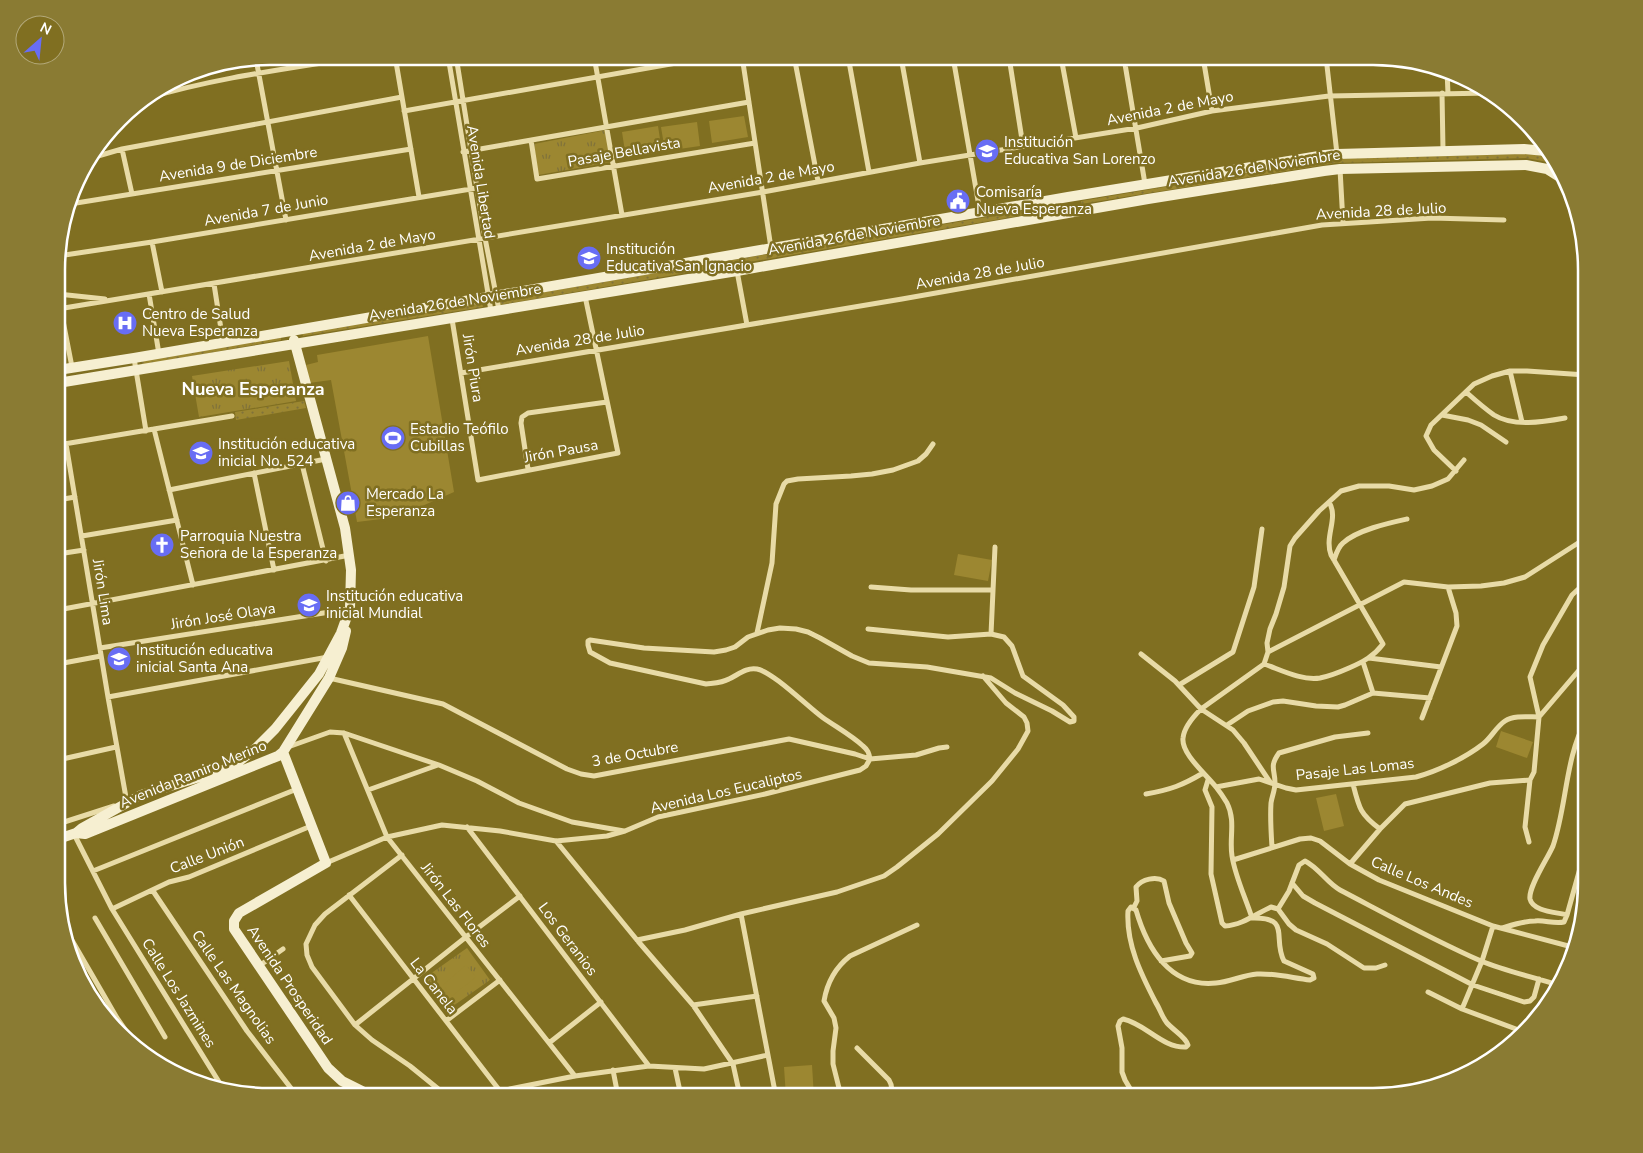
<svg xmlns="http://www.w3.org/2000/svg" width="1643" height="1153" font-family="'Nunito Sans',sans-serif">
<defs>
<pattern id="grass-dots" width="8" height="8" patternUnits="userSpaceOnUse" patternTransform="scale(1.25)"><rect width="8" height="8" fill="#9c8731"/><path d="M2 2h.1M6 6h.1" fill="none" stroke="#80723a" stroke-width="1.8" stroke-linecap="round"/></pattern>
<pattern id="park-tufts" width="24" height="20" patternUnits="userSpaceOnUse" patternTransform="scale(1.25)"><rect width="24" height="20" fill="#9c8731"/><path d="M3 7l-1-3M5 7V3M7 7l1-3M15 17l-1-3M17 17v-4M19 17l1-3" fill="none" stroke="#80723a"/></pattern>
</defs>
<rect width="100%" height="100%" fill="#806f21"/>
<path fill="url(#grass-dots)" d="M1526 154C1541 155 1550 157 1559 169L1547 162 1526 158 1335 163 1081 204V201L1335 158Z
M1052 206 1053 210 499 305 498 300Z
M482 303 483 307 303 336 302 333Z
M281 337V340L142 365V361Z
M304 401 306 408 236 420 235 412Z"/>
<path fill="url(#park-tufts)" d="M606 130 612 162 538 175 534 144Z
M289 361 296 401 199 417 192 376Z
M467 948 490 980 446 1011 423 979Z"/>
<path fill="#9c8731" d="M744 116 748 137 712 143 709 121Z
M697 122 700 146 665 151 661 127Z
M658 126 662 152 626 158 622 132Z
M428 336 454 492 397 517 357 522 331 380 309 383 306 365 318 362 317 355Z
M958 554 992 560 988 581 954 575Z
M1501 731 1533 742 1527 758 1496 747Z
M1336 794 1344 826 1324 831 1316 798Z
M466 965 476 977 452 996 443 985Z
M812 1065 814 1097H786L784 1067Z"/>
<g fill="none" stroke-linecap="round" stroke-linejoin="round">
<path stroke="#e8dba7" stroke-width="5" d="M395 56 419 197
M448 56 491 311
M456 56 485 238 499 310
M594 56 622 215
M742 56 771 248
M794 56 818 181
M848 56 869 172
M901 57 920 163
M953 57 980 212
M1009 57 1023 146
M1061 57 1076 138
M1203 57 1212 111
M1326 57 1337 154
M256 59 286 220
M1447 70 1448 94
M1442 93 1443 150
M148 98C218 77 293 68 365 56
M404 111 716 56
M531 140 537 179 755 143
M122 149 132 194
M463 152 749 102
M91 158 122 149 402 97
M1340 169 1343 223
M1145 184 1125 64 1168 57
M70 204 411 149
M152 242 162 292
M58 256 152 242 477 188
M737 271 747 325
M214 284 223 342
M58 294 105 299
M149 294 159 354
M58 295 72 367
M58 309 763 192 920 163 1137 128 1212 111 1329 96 1490 93
M452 319 478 480 618 453 585 296
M134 358 146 431
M1510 371 1522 422
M461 373 902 299 1322 225 1432 218 1504 220
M1466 392C1475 400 1484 408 1494 415 1513 427 1543 422 1565 418
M1442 415 1468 420 1481 425 1506 442
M154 429 193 585
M66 444 108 697 127 803
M58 445 232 416
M302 464 326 561
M528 469 521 423 522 417 528 413 607 402
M1456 471 1434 450 1426 436 1431 425 1474 384 1492 376 1510 371H1527L1586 375
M254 473 274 570
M169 490 326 459
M58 500 75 497
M82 536 177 520
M58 554 84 550
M1334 560C1336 554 1338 547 1343 543 1357 530 1389 523 1407 519
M871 587 911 590H993
M58 610 350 555
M757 633 772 563 776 504 784 484 787 481 798 479 851 476 872 474 893 470 918 461 926 454 933 444
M991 634 995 547
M100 648 349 609
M1268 652 1404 582 1448 587 1481 586 1504 583 1525 577 1586 538
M1141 654 1175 681 1201 709 1233 730 1244 743 1270 782
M1369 658 1441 667
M1363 662 1373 693
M58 664 101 656
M1264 664 1268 652 1267 643 1270 629 1276 614 1284 587 1290 546 1295 538 1319 511 1341 491 1359 486H1389L1414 490 1432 486 1448 479 1464 460
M1264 664C1281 670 1302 681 1320 678 1330 676 1340 672 1349 668 1363 662 1374 656 1383 644L1331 555C1324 536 1339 518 1329 502
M329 678 443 704 567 769 581 774 594 776 789 739 855 754 870 759C869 753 868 750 863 746 851 735 836 727 822 717 807 706 773 672 757 669 746 667 738 675 729 679 722 683 714 683 706 684L610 663 590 652 588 645V641L590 640 644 648 714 652 726 650 735 647 748 637 768 630 780 628 796 629 808 632 820 638 852 656 869 663 927 667 991 678 1015 693 1052 711 1070 722 1074 721V717L1063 705 1023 676 1012 646 1004 637 991 634 948 637 868 629
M1179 685 1233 652 1254 587 1262 529
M108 697 328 657
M1539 717 1580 669 1586 657
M1422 718 1457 626 1456 613 1448 587
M1227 725 1248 711 1273 702 1283 701 1316 706 1338 707 1345 705 1373 693 1430 698
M344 733 387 837 575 1076
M288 747 330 732 344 733 439 765 477 781 519 803 572 822 624 831
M58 760 116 747
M1208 780 1205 790 1212 807 1211 874 1222 923 1225 926C1242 925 1256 914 1271 907L1278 909 1289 924 1296 930 1327 944 1364 968H1376L1385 965
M1353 784C1359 808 1360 814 1380 829
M1216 787 1259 779 1286 788 1296 790 1416 777C1438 771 1465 758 1483 744 1491 738 1496 727 1505 721 1514 715 1528 717 1539 717
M368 790 438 765
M1146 794C1170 790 1183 785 1203 773
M58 824 114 806
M467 827 649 1066
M74 834 112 909 224 1090
M556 841 637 940 693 1005 733 1064 740 1096
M1529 842 1525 827 1530 780
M1272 847C1271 832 1270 818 1271 803 1272 796 1275 790 1275 783 1275 769 1269 767 1279 753L1335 737 1368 733
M402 855 325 914 315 925 306 944 307 955 312 967 355 1025 372 1040 410 1066 447 1096
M1233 860 1300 839 1311 838 1320 841 1350 864 1379 880 1493 926 1576 948
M326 863 387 837 442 825 500 831 556 841 607 836 625 831 658 817 765 794 860 770 866 766 870 759 916 755 939 748 947 747
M1350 864 1380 829 1405 804 1490 783 1530 780 1534 772 1539 717 1530 677 1543 645 1572 595 1586 582
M93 871 297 789
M1292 883 1303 896 1315 903 1473 985 1524 1002 1530 1001 1534 997 1539 979
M153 891 247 1031 297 1096
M349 895 500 1091
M1134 907 1137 901 1136 887C1142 879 1156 876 1164 881L1169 903 1186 943 1192 953 1190 956 1161 961
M112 909 169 882 189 877 311 826
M1278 909 1289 891 1299 865 1305 861C1319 868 1327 883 1340 890 1386 914 1433 940 1481 961 1505 971 1533 977 1558 985
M741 914 776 1097
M1567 915C1557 912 1533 912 1530 899 1528 887 1548 858 1553 846 1567 805 1565 758 1586 720
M95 918 165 1037
M62 923 117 1018 140 1051 145 1056
M1502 928C1512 925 1524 921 1535 921 1545 920 1554 924 1564 922L1567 915 1586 847
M637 940 685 930 741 914 837 892 884 876 897 867 938 834 992 781 1018 749 1028 731 1027 723 1024 717 1006 703 983 676
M259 966 283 949
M1428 992 1462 1009 1516 1029
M693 1005 757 996
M1462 1009 1482 961 1493 926
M446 1021 500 980
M355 1025 466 937 520 896
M549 1043 601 1002
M857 1048 889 1080C893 1087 892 1090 888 1097
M675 1068 681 1096
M613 1070 618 1096
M488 1096 500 1091 575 1076 649 1066 704 1069 768 1055
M839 1097V1088L833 1064V1051L836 1028 834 1018 824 1001C827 983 836 967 850 956L917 925
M1135 1097 1125 1080 1122 1072V1048L1118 1026 1120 1021 1123 1019C1146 1024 1162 1048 1186 1047L1188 1045C1186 1037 1173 1030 1167 1023 1162 1017 1160 1009 1156 1003 1141 974 1126 944 1128 911L1131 907 1136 910C1147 948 1170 988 1216 983 1230 982 1243 975 1257 974 1274 973 1293 978 1310 980L1314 978 1313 974 1284 961C1272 938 1292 917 1252 918 1246 899 1235 876 1232 856 1229 838 1236 821 1227 803 1224 798 1220 792 1216 787 1207 775 1181 754 1183 738 1184 727 1194 716 1201 709L1264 664"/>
<path stroke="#f6efd1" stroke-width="10" d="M58 370 134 358 1068 197 1325 155 1337 154 1524 149 1545 151
M58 383 737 271 1148 199 1324 171 1340 169 1526 165 1547 169 1566 181
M283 752 326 863 239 913 234 921V929L328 1068 342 1081 372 1096
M76 833 85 834 278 756 283 752 329 678 342 648 346 631
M58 839 76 833 82 828 141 795 232 767 256 748 275 729 319 674 341 633 350 608 351 570 345 528 294 340"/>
</g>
<defs>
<symbol id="school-disc" viewBox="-11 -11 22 22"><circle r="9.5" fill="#686df4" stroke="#806f21"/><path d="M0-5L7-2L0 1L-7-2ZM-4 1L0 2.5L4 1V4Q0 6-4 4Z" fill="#fff"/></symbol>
<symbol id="civic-disc" viewBox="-11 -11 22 22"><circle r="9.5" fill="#686df4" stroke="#806f21"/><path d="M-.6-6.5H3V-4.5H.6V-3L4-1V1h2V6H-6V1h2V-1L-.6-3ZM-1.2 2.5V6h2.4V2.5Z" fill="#fff"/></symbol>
<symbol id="hospital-disc" viewBox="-11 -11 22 22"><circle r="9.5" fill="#686df4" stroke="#806f21"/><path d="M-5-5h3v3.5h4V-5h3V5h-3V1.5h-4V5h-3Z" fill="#fff"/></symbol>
<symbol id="stadium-disc" viewBox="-11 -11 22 22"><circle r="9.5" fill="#686df4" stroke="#806f21"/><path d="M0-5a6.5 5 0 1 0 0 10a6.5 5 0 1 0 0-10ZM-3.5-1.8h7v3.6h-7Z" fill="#fff"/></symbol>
<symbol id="shop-disc" viewBox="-11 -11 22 22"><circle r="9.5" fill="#686df4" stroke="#806f21"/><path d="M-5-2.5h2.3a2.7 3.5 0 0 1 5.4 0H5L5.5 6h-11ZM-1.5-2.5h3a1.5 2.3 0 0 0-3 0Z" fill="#fff"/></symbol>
<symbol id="church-disc" viewBox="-11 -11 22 22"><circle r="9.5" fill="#686df4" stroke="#806f21"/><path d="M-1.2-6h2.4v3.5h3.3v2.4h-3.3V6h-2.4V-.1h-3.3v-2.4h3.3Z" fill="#fff"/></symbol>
</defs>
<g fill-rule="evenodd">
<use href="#school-disc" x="973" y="137" width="28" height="28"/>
<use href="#civic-disc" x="944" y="187" width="28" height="28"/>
<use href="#school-disc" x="575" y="244" width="28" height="28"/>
<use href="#hospital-disc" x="111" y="309" width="28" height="28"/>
<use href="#stadium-disc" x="379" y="424" width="28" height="28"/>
<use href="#school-disc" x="187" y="439" width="28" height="28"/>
<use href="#shop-disc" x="334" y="489" width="28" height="28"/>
<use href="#church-disc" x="148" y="531" width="28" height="28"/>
<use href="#school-disc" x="295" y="591" width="28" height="28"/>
<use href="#school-disc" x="105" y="645" width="28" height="28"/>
</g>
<g text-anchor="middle" stroke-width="5" stroke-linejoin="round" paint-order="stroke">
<g font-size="15" fill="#fff" stroke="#806f21">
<text transform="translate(1170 108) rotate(-11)" y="5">Avenida 2 de Mayo</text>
<text transform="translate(624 152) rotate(-10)" y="5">Pasaje Bellavista</text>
<text transform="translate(238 164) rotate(-9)" y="5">Avenida 9 de Diciembre</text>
<text transform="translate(1254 168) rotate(-9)" y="5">Avenida 26 de Noviembre</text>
<text transform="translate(771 177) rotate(-10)" y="5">Avenida 2 de Mayo</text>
<text transform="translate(481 182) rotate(81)" y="5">Avenida Libertad</text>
<text transform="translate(266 210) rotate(-10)" y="5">Avenida 7 de Junio</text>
<text transform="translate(1381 211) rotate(-3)" y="5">Avenida 28 de Julio</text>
<text transform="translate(854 235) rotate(-10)" y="5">Avenida 26 de Noviembre</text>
<text transform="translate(372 245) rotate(-10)" y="5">Avenida 2 de Mayo</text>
<text transform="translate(980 273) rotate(-10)" y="5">Avenida 28 de Julio</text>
<text transform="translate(455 302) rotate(-9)" y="5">Avenida 26 de Noviembre</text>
<text transform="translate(580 340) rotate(-9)" y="5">Avenida 28 de Julio</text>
<text transform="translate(473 368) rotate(81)" y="5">Jirón Piura</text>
<text transform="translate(561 451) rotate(-10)" y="5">Jirón Pausa</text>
<text transform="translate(103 592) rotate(81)" y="5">Jirón Lima</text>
<text transform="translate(223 616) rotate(-9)" y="5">Jirón José Olaya</text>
<text transform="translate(635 754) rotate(-10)" y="5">3 de Octubre</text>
<text transform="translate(1355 769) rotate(-6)" y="5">Pasaje Las Lomas</text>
<text transform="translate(193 774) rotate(-22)" y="5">Avenida Ramiro Merino</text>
<text transform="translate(726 791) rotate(-13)" y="5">Avenida Los Eucaliptos</text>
<text transform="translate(207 855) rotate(-21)" y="5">Calle Unión</text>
<text transform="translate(1422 882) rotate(23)" y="5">Calle Los Andes</text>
<text transform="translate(456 905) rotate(52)" y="5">Jirón Las Flores</text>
<text transform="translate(568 939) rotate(53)" y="5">Los Geranios</text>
<text transform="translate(290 985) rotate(56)" y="5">Avenida Prosperidad</text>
<text transform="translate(434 986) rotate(52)" y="5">La Canela</text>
<text transform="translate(234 987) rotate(55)" y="5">Calle Las Magnolias</text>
<text transform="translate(179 993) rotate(58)" y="5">Calle Los Jazmines</text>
</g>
<g font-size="15" fill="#fff" stroke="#806f21" text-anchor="start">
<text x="1004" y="147">Institución<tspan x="1004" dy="17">Educativa San Lorenzo</tspan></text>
<text x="976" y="197">Comisaría<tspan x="976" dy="17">Nueva Esperanza</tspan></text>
<text x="606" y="254">Institución<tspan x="606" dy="17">Educativa San Ignacio</tspan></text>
<text x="142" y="319">Centro de Salud<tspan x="142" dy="17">Nueva Esperanza</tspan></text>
<text x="410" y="434">Estadio Teófilo<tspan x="410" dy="17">Cubillas</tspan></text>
<text x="218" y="449">Institución educativa<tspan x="218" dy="17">inicial No. 524</tspan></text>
<text x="366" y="499">Mercado La<tspan x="366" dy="17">Esperanza</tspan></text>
<text x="180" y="541">Parroquia Nuestra<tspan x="180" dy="17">Señora de la Esperanza</tspan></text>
<text x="326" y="601">Institución educativa<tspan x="326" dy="17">inicial Mundial</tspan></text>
<text x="136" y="655">Institución educativa<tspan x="136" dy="17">inicial Santa Ana</tspan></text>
</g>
<g font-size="18" font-weight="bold" fill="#fff" stroke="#806f21">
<text x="253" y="395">Nueva Esperanza</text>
</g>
</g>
<path d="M0 0H1643V1153H0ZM270 65H1373A205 205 0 0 1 1578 270V883A205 205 0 0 1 1373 1088H270A205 205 0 0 1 65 883V270A205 205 0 0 1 270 65Z" fill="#8a7b33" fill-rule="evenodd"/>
<path fill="none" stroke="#fff" stroke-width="2.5" d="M270 65H1373A205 205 0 0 1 1578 270V883A205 205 0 0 1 1373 1088H270A205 205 0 0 1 65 883V270A205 205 0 0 1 270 65Z"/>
<g transform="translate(40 40) rotate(27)"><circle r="24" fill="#806f21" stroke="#b3a97a"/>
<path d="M0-4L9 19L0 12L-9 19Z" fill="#686df4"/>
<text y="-8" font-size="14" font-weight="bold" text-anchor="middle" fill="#ffffff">N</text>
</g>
</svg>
